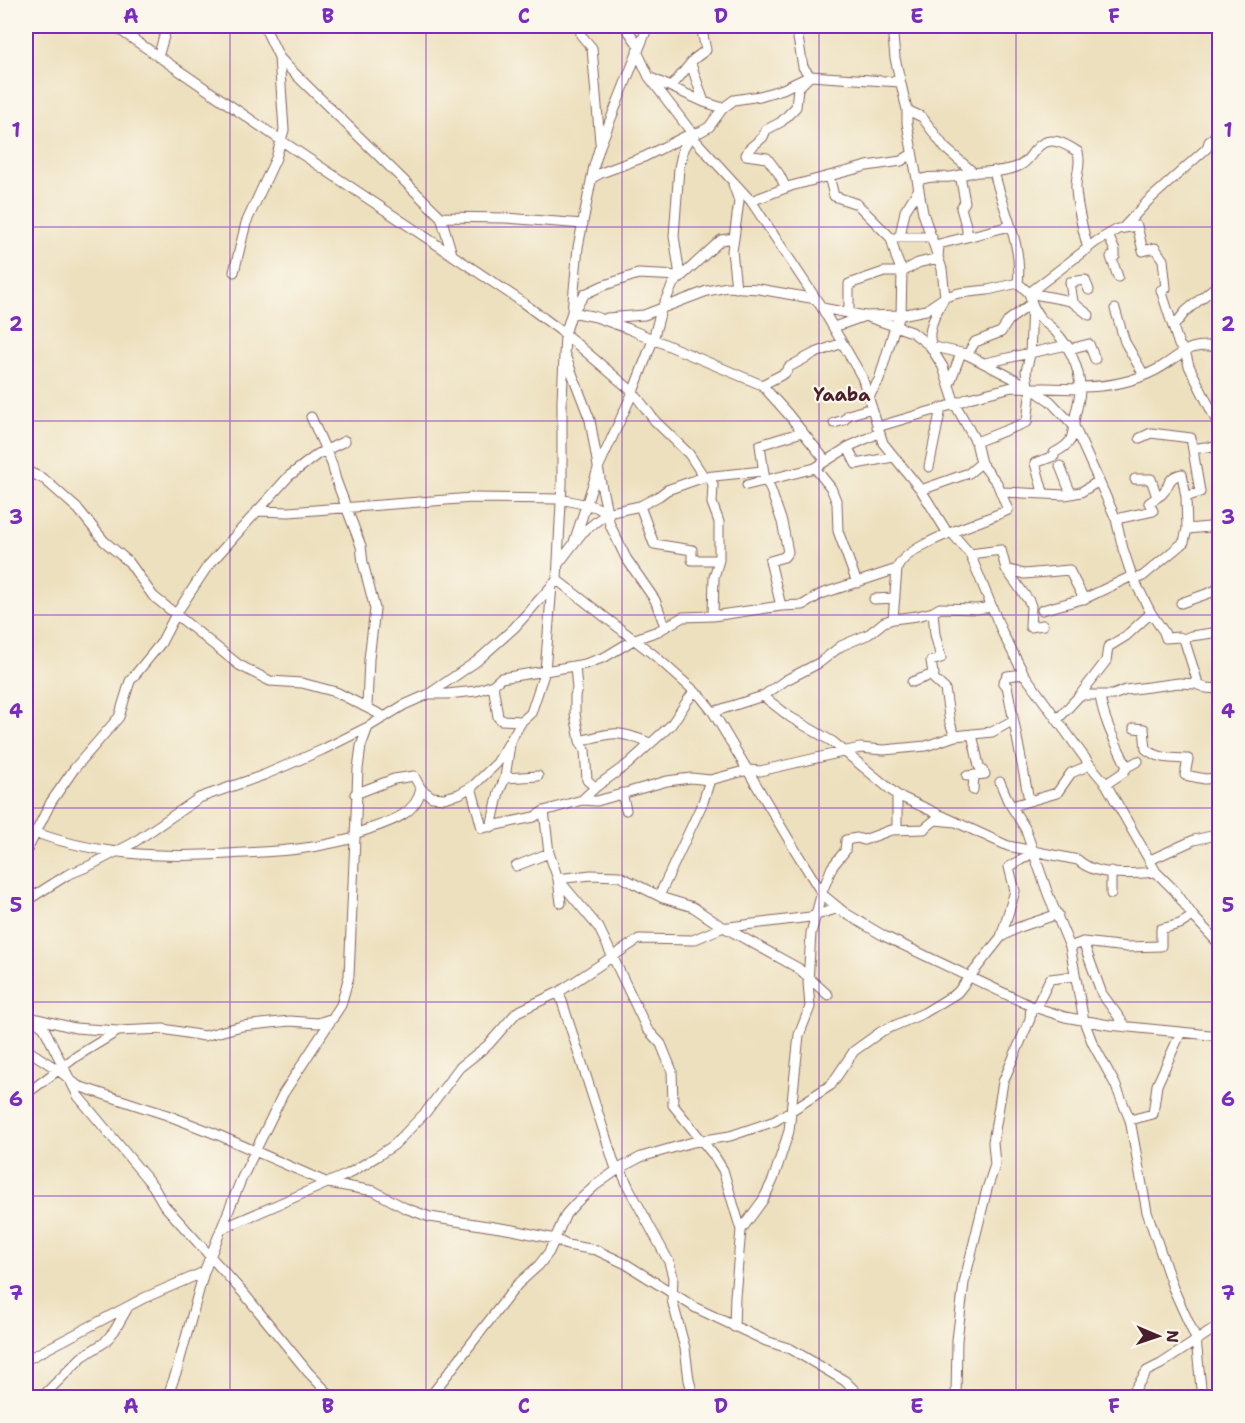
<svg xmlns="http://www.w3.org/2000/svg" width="1245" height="1423" font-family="'Shantell Sans',sans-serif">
<rect width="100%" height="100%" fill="#fbf7ec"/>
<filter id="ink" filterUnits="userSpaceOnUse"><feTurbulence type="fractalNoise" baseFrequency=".0167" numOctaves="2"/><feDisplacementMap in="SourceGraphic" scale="12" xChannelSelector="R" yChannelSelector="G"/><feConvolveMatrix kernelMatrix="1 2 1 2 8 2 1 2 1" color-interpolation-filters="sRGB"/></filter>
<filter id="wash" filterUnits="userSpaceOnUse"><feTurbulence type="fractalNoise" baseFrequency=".008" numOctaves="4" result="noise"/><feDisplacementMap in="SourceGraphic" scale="24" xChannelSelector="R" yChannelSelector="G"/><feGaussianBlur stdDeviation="1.35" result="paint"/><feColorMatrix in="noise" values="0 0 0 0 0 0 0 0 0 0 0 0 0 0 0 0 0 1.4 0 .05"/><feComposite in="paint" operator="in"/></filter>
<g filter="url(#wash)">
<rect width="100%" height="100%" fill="#ede0be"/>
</g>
<g filter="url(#ink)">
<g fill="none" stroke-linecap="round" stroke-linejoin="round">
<defs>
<path id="minor" d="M114 26 282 141 518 299 565 334 633 392 655 421 689 454 704 477
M264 26 279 57 287 66 441 217 452 254
M580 26 581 35 592 48 600 142
M625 26 639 46
M892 26 895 58 907 110V123L923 213 942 269 945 297C937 310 925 332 932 346
M637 51 649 77 692 133 696 141 751 201 822 308 862 377 883 443 921 490 947 532 952 533 970 554 1003 634 1024 674 1090 765 1106 784 1156 872 1175 891 1193 916 1220 945
M158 57 167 26
M691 64 704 102
M651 78 704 102 723 108
M672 86 694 59 706 50 701 26
M907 110 922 117 945 148 974 173
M994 171C1002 209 1023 244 1018 283
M829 176 834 196 857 204 891 238 896 257 902 272 901 315 895 326 879 380 869 396
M592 178 601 173 644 157 692 133 700 132 709 127 723 108 734 100 760 96 783 89 810 76 900 82
M918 181C929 175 938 178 950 177 955 177 959 175 964 174 982 170 1002 174 1019 166 1028 162 1030 155 1036 149 1049 134 1064 143 1078 152 1082 167 1075 175 1076 189 1077 209 1083 229 1088 249
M786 188 779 174 767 158 746 155 749 149 763 137 766 130 781 122 796 107 798 88 810 76 803 67 796 26
M751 201 791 186 867 166 901 161 912 154
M441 217 506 218 583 224
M1123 228 1148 201 1207 148 1209 142 1220 131
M1108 235 1115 251V256L1111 257 1118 277
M900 236 905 211 919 189
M897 237H932
M967 237 1010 226
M734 238 732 251 736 288
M234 272 246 223 276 158 284 130 279 57
M680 276 638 274 602 286 585 294 572 312 596 317 629 329 762 385 788 414 826 461
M680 276 674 236 679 168 683 149 692 133
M1217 285 1220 297
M1029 293 1097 241 1118 229 1137 226 1143 251 1155 248 1163 260 1166 288 1161 290 1179 345 1185 351 1189 366 1220 428
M1029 293 1071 301 1089 315
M1073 302 1070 282 1085 280 1089 290
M822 308 865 316 901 315 926 310 945 297 959 293 988 290 1018 283 1029 293 1032 303 1030 355 1026 371 1028 386
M1115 309 1125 342 1144 375
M849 312V284L884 272H902L918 263 938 258 939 244 967 237V229L961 208 965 202 960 175
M607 318 644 315 707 291 727 287 759 289 816 299
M1173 327 1186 311 1220 283
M930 346 966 354 1028 386 1050 401 1074 426 1116 519 1123 549 1132 576 1151 613 1164 632 1166 638 1179 637 1184 639 1191 636 1220 632
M1069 349 1089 344 1095 359
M565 355 590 420 601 484 610 525 626 558 655 600 665 626
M967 355 975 342 1001 332 1009 320 1032 303C1038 319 1043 320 1055 331 1069 346 1080 368 1080 389 1080 398 1077 408 1075 416 1072 437 1075 442 1054 453V456L1035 463 1043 492
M985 363 1067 345
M762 385 785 373 789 367 813 354 842 343
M949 385 961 353
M1080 387C1106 387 1133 382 1156 370 1184 355 1184 342 1220 347
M311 417 332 464 336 480 361 546 363 563 375 609 369 659 367 706
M834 423 844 420 848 415 872 408
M877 427 955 404 969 398 1012 387 1080 389
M976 442 1027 422 1031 388
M848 448 856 464 893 457
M1193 449 1205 447 1220 448
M1060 466 1071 494
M929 467 941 408
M815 468 831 488 837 503 838 531 857 583
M29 472 44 479 79 510 104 541 129 562 153 596 239 665 270 681 302 683 336 692 385 717
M710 478 713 485 712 503 719 522V560L714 577 713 616
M1135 479H1151L1157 497
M747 485 815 468 850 446 879 433
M921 490 969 473 981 463
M1002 492 1065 495 1081 492 1099 481
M640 506 654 544 692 550V560H719
M257 511 289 512 472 498 561 499 596 507 607 513
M1116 519 1153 511 1149 503C1153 500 1158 497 1162 494 1170 486 1167 477 1182 474L1186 497
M1187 529 1220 526
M574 542 599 466 633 392 653 340 661 310 673 284 721 240 734 238 739 201 733 184
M970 554 1001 550 1006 569 1029 601 1031 606 1030 627 1043 625
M559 563 582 533 607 513 640 506 659 496 667 490 704 477 763 471
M1006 569 1024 574 1069 570 1084 599
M1135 579 1143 576 1184 542 1187 529 1186 497 1200 492 1191 438 1151 433 1140 438
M557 580 654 655 701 697 713 712 792 845 823 895 845 913 884 936 1031 1006 1065 1017 1109 1025 1220 1036
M874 599 895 598
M1181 603 1212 592 1220 587
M781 606 770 561 784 557 788 552 782 522 769 485 765 481 760 445 802 432
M1042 610 1086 598 1132 576
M933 612 935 634 941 658 931 661 934 679 945 689 950 723 955 736
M893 619 917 616 933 612 940 608 977 609 992 607
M1184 639 1197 680 1196 684
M575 666 577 689 575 696V714L580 741C614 732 617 730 650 743
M1024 674 1007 676 1003 683 1007 686 1029 800
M912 682 934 674
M493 685 498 717 501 720 522 721
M429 694H447L476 691 493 685 501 678 545 671 552 585
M1080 695H1113L1126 690 1179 683 1196 684 1206 688 1220 689
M763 696 790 717 833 742 897 795 1008 846 1078 860C1096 877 1133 874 1156 872
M1100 696C1104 722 1116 743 1127 767L1124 772 1106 784
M713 712 763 696 786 680 819 663 841 646 869 634 884 622 893 619 897 569
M1058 719 1080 695 1106 661 1108 647 1126 636 1151 613
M1134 728 1144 729 1146 749C1158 759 1172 758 1188 759L1185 775 1205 779 1220 778
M580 741 585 750 587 780 595 787
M1127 767 1138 761
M967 776 985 774 979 766 972 734
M505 778 538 776
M1000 782 1008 801 1025 828 1048 894 1070 947 1084 1021 1092 1042 1115 1084 1130 1120 1147 1212 1173 1288 1196 1339 1202 1398
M471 787 482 828 534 817 544 811 582 800 597 786 628 764 671 725 694 691
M973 790 974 775
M622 793 626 810
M355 794 394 779 414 776 421 789 432 797 444 798 459 794 473 786 497 763 522 721 531 713 545 671 585 664 605 657 635 639 658 631 683 617 713 616 781 606 803 605 821 594 897 569C905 543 984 522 1008 510L997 483 981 463 976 442 955 404 943 367 930 346 912 332 865 316 834 327
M582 800 597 801 667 781 691 778 710 780 748 770 760 771 860 748 884 750 926 746 955 736 992 732 1012 721
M1012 806 1057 793 1071 773 1090 765
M544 811 549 853 558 879 561 903
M491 827 499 792 505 778 510 744
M26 829C91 855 158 858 228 854 254 852 279 852 305 848 322 846 338 842 354 838
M897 830V795
M355 834C380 824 415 819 421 789
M26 852 51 802 74 769 119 717 130 681 161 643 176 614 207 567 289 476 318 454 345 441
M1150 860 1194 840 1220 834
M516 866 549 853
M1111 871V894
M558 879 599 928 647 1029 661 1044 672 1071 673 1105 715 1157 723 1170 741 1230
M558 879 591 875 619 876 663 898 693 907 718 924 798 968 828 995
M659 896 703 802 710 780
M26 901 67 875 89 866 133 843 199 798 264 775 322 750 368 727
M1001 937 1015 891 1009 867 1034 852
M1083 942 1102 994 1126 1027
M1070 947 1083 942 1127 947 1161 946V929L1180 924 1193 916
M559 992 615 1166 620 1168 629 1188 669 1262 673 1277 672 1300 685 1348 689 1380 694 1398
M1036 1007 1050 979 1075 976
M26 1013 44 1028 78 1096 153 1186 164 1205 246 1296 308 1372 333 1398
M34 1018 75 1028 118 1031 163 1029 204 1036 242 1026 290 1021 318 1023 333 1018
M26 1049 58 1070 78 1086 167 1115 216 1134 328 1183 374 1191 405 1208 430 1217 513 1230 555 1239 567 1245 596 1250 626 1264 696 1308 766 1341 791 1349 845 1381 862 1398
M26 1094 77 1056 118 1031
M1130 1120 1153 1114 1157 1085 1181 1032
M221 1229 348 1174 376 1157 394 1145 426 1112 459 1068 488 1045 517 1012 559 992 639 939 693 940 721 928 810 917 839 908
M734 1327 735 1296 741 1230 763 1200 773 1180 789 1131 799 1035 810 1007 808 982 811 933 822 892 832 867 845 851 846 840 857 838 864 840 891 830 924 829 935 820 956 822
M26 1360 144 1298 204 1272
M41 1398 82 1357 105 1342 115 1330 128 1307
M167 1398 177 1370 204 1272 241 1180 283 1094 341 1005 349 976 358 769 361 746 368 727 404 705 429 694 477 661 514 628 557 580 562 484V400L565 334 572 312 578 247 594 166 600 146 648 26
M429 1398 517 1285 539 1265 549 1252 566 1214 576 1203 596 1185 620 1168 641 1157 693 1142 730 1136 775 1121 831 1085 854 1051 882 1031 924 1013 957 993 1001 937 1017 928 1058 914
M956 1398 957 1340 964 1283 987 1189 995 1165 993 1142 1003 1082 1030 1019 1031 1006
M1129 1398 1147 1371 1161 1364 1220 1325"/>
</defs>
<use href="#minor" stroke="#83635e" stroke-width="11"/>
<use href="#minor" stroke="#fff" stroke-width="9"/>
</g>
</g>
<path fill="none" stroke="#7b2cbf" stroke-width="1.5" stroke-opacity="0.55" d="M230 26V1398M426 26V1398M622 26V1398M819 26V1398M1016 26V1398M26 227H1220M26 421H1220M26 615H1220M26 808H1220M26 1002H1220M26 1196H1220"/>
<g text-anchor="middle" stroke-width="4.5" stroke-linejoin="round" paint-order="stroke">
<g font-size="18" font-weight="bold" fill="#4a1f2b" stroke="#fbf7ec">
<text x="842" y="401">Yaaba</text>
</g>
</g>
<rect width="1245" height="1423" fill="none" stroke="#fbf7ec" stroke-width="66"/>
<g transform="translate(1158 1336) rotate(92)" stroke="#fbf7ec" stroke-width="4.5" paint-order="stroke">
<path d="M0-4.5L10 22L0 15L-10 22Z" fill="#4a1f2b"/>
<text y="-9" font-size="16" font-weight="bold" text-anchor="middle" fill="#4a1f2b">N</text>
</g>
<rect x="33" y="33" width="1179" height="1357" fill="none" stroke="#7b2cbf" stroke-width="2"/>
<g font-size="20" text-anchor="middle" font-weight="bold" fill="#7b2cbf">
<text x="131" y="23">A</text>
<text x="328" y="23">B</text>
<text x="524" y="23">C</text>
<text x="721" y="23">D</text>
<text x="917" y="23">E</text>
<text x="1114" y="23">F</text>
<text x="16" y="137">1</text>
<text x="1228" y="137">1</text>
<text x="16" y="331">2</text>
<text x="1228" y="331">2</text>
<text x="16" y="524">3</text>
<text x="1228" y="524">3</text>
<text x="16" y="718">4</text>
<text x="1228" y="718">4</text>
<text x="16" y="912">5</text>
<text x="1228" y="912">5</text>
<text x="16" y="1106">6</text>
<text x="1228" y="1106">6</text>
<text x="16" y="1300">7</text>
<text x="1228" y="1300">7</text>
<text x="131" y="1413">A</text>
<text x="328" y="1413">B</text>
<text x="524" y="1413">C</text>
<text x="721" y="1413">D</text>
<text x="917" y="1413">E</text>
<text x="1114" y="1413">F</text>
</g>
</svg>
